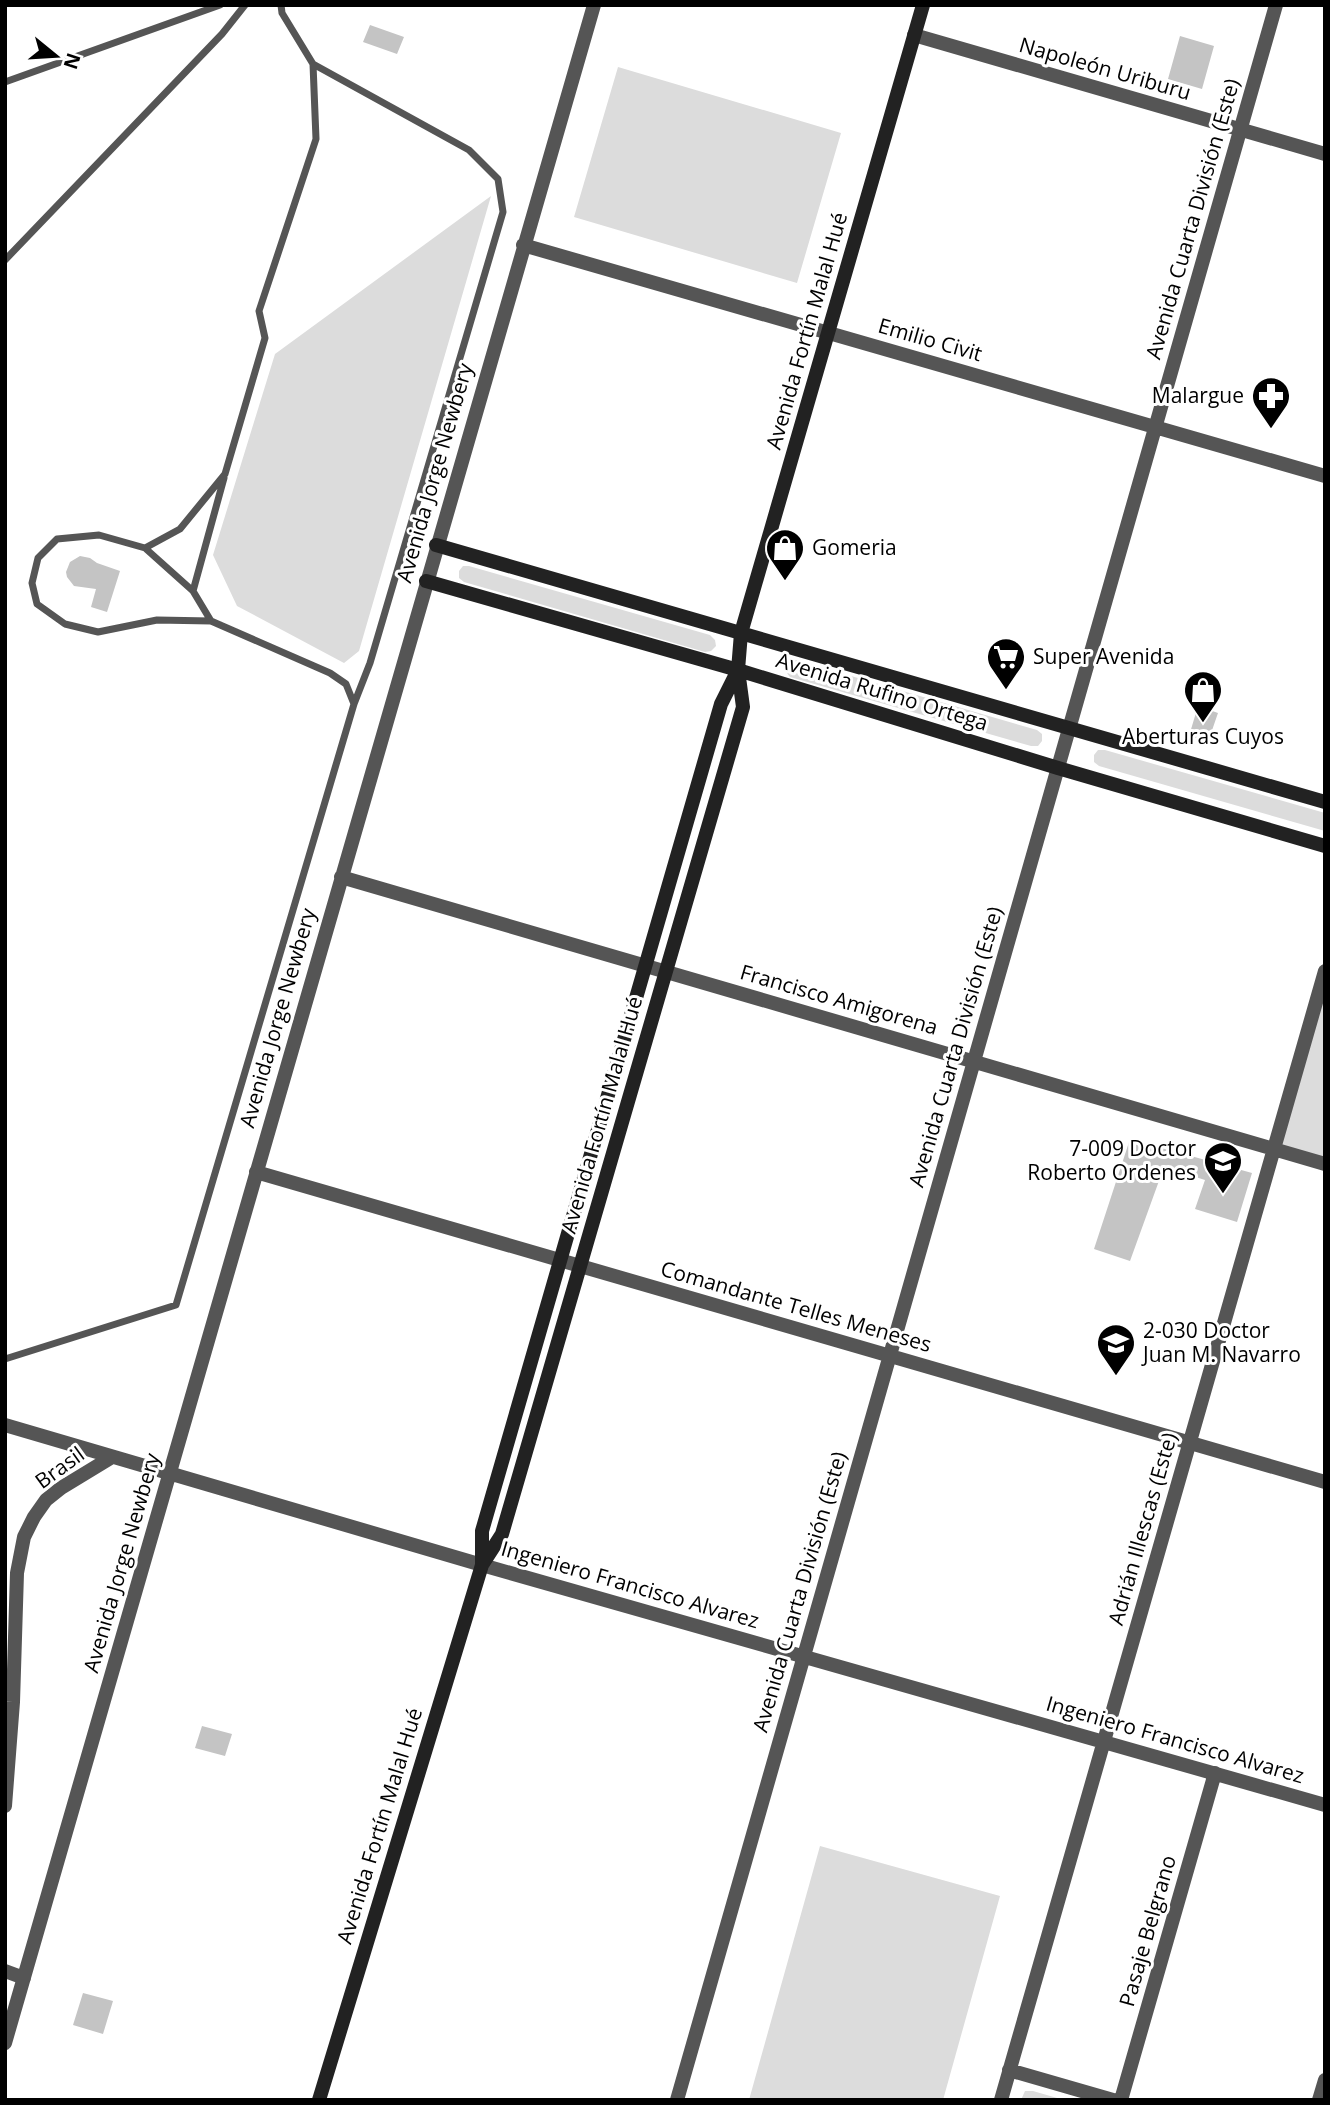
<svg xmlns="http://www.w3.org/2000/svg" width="1330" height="2105" font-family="'Open Sans',sans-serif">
<rect width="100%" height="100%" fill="#fff"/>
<path fill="#dcdcdc" d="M618 67 841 133 797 283 574 217Z
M491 196 359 651 344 663 237 606 213 555 275 354Z
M463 566H469L710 635 715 640 716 646 711 651 705 652 464 582 459 578V571Z
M796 660 1037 730 1042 734V741L1038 746H1031L790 677 786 672 785 666 790 661Z
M1098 750H1105L1325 813V831L1099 766 1094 762V755Z
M1325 971V1164L1274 1149Z
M820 1846 1000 1896 943 2100H749Z
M1025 2091H1033L1064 2100H1021Z"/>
<path fill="#c4c4c4" d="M370 25 404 37 397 54 363 42Z
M1180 36 1214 46 1202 89 1168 79Z
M80 556 90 558 97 563 120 571 107 612 91 607 96 589 74 586 67 577 66 572 70 562Z
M1198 706 1218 713 1208 742 1189 736Z
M1130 1139 1252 1173 1237 1222 1195 1209 1205 1180 1164 1167 1130 1261 1094 1249Z
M202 1726 232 1734 225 1756 195 1748Z
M83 1993 113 2001 103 2034 73 2025Z"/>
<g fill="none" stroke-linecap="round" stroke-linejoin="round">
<path stroke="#555" stroke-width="7" d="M313 64 469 150 498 179 503 212 370 663 354 704
M5 82 220 5
M5 260 222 34 245 5
M145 548 193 591
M211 621 193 591 224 478
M5 1359 176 1305 354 704 346 684 330 673 211 621 157 620 98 632 65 624 37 604 32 583 38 558 57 539 99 535 145 548 180 529 225 474 265 338 259 311 316 139 313 64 282 13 281 5"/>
<path stroke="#555" stroke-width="14" d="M914 35 1325 154
M523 245 1325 476
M341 877 1325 1164
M256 1172 1325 1482
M5 1425 482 1565 1325 1805
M5 1806 13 1702 17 1573 24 1537 34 1517 46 1500 61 1488 112 1457
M5 1971 24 1978
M5 2043 594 5
M1009 2070 1113 2100
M677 2100 1276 5
M1001 2100 1325 971
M1121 2100 1215 1773
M1319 2100 1325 2080"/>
<path stroke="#222" stroke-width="14" d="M436 545 1325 802
M426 581 738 670 1058 768 1325 846
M738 670 741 633 923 5
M319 2100 482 1565 502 1534 743 707 738 670 721 704 482 1531V1565"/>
</g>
<defs>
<symbol id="pharmacy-pin" viewBox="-11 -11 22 30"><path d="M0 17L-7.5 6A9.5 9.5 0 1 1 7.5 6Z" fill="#000" stroke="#fff"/><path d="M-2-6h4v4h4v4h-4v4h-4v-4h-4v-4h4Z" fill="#fff"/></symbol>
<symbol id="shop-pin" viewBox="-11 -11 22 30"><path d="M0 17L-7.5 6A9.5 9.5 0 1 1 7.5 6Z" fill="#000" stroke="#fff"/><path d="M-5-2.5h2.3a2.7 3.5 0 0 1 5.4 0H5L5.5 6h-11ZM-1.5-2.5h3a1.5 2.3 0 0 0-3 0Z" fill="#fff"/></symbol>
<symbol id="supermarket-pin" viewBox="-11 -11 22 30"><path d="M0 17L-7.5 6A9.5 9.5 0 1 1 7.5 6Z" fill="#000" stroke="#fff"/><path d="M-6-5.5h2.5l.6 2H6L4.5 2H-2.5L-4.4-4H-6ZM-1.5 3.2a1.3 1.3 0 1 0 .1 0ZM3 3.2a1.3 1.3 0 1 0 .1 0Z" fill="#fff"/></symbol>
<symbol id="school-pin" viewBox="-11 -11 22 30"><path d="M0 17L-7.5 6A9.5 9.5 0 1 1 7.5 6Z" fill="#000" stroke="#fff"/><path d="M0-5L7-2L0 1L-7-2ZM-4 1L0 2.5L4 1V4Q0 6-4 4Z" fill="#fff"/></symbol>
</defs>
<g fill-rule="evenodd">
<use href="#pharmacy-pin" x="1249" y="374" width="44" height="60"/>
<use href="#shop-pin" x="763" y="526" width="44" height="60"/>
<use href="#supermarket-pin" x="984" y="635" width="44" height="60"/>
<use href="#shop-pin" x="1181" y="668" width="44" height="60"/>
<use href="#school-pin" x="1201" y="1139" width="44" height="60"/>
<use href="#school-pin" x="1094" y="1321" width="44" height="60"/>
</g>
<g text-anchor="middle" stroke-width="6" stroke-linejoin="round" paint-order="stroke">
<g font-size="21" fill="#000" stroke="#fff">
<text transform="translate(1105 69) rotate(16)" y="7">Napoleón Uriburu</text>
<text transform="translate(1193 219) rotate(-74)" y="7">Avenida Cuarta División (Este)</text>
<text transform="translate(807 331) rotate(-74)" y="7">Avenida Fortín Malal Hué</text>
<text transform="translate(930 340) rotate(16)" y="7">Emilio Civit</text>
<text transform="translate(435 473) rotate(-74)" y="7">Avenida Jorge Newbery</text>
<text transform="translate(882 692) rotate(17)" y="7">Avenida Rufino Ortega</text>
<text transform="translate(839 1000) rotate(16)" y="7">Francisco Amigorena</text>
<text transform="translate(278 1018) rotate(-74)" y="7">Avenida Jorge Newbery</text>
<text transform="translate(956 1047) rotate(-74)" y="7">Avenida Cuarta División (Este)</text>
<text transform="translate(602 1115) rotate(-74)" y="7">Avenida Fortín Malal Hué</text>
<text transform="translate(796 1307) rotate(16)" y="7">Comandante Telles Meneses</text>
<text transform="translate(60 1468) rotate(-36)" y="7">Brasil</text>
<text transform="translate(1143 1529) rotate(-74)" y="7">Adrián Illescas (Este)</text>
<text transform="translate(122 1563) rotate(-74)" y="7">Avenida Jorge Newbery</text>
<text transform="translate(630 1585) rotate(16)" y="7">Ingeniero Francisco Alvarez</text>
<text transform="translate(800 1592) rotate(-74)" y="7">Avenida Cuarta División (Este)</text>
<text transform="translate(1175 1740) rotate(16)" y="7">Ingeniero Francisco Alvarez</text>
<text transform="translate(380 1826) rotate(-73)" y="7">Avenida Fortín Malal Hué</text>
<text transform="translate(1148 1931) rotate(-74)" y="7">Pasaje Belgrano</text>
</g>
<g font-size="21" fill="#000" stroke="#fff" text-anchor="start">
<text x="1244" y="403" text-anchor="end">Malargue</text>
<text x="812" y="555">Gomeria</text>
<text x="1033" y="664">Super Avenida</text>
<text x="1203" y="744" text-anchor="middle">Aberturas Cuyos</text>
<text x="1196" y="1156" text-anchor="end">7-009 Doctor<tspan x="1196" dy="24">Roberto Ordenes</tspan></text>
<text x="1143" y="1338">2-030 Doctor<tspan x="1143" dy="24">Juan M. Navarro</tspan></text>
</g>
</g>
<rect width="1330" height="2105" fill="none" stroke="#000000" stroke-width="14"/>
<g transform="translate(56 56) rotate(108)" stroke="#ffffff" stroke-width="5" paint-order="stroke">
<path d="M0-5L12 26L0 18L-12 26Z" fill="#000000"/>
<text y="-10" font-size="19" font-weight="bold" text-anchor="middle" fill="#000000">N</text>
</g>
</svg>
